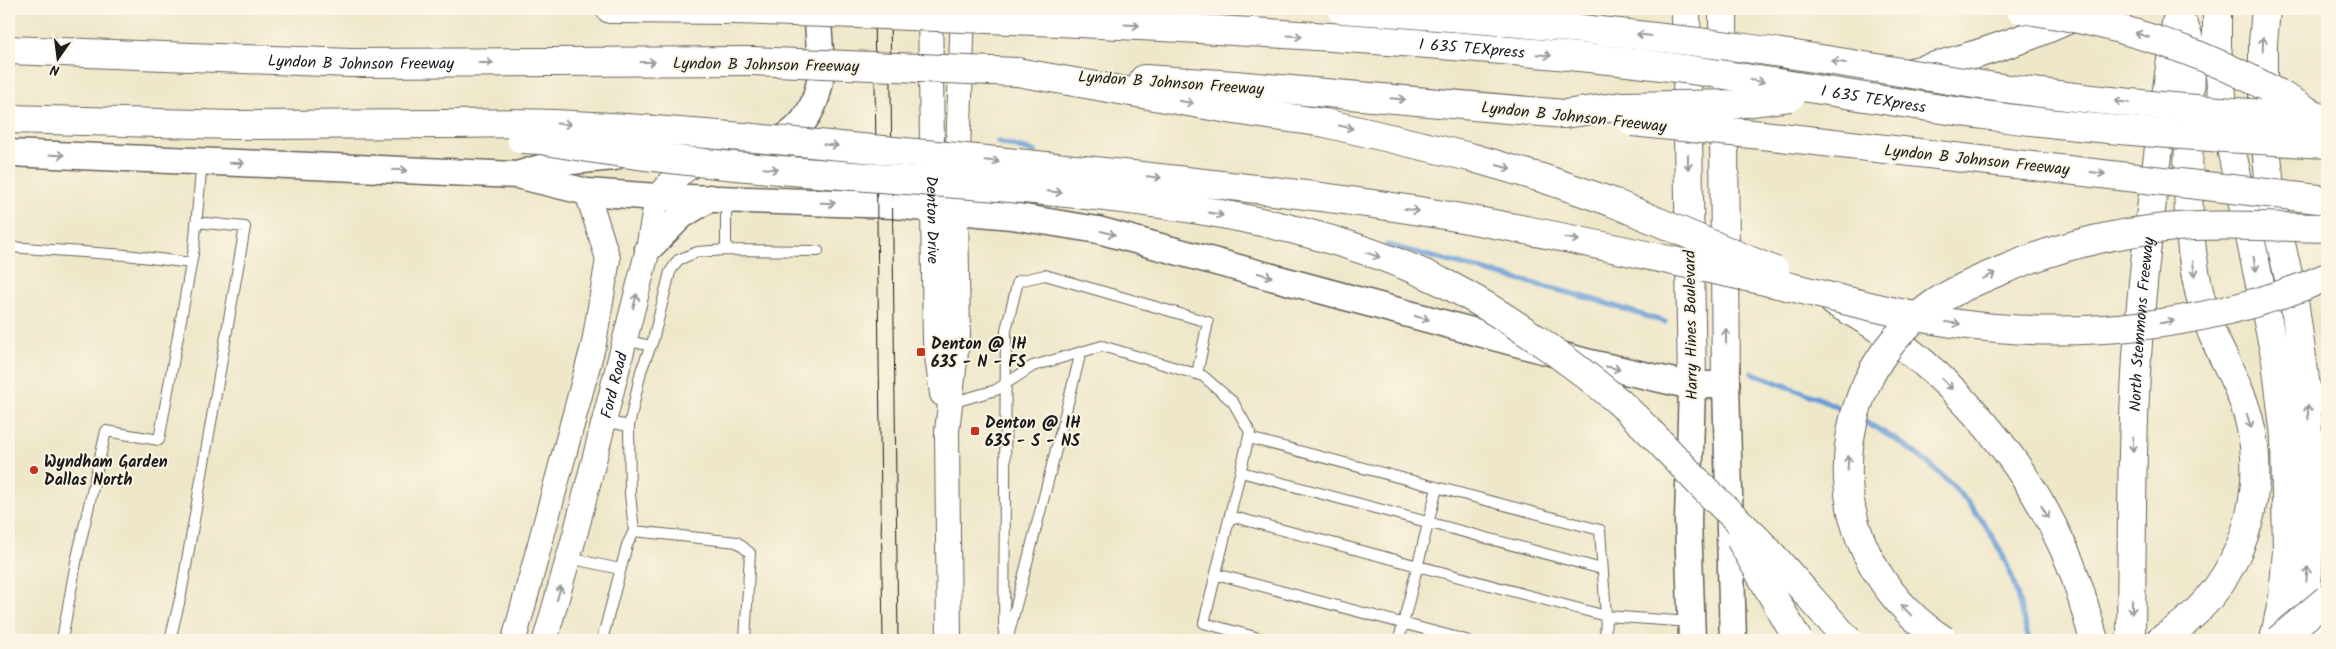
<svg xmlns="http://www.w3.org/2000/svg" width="2336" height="649" font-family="Kalam,sans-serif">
<rect width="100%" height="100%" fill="#fcf5e5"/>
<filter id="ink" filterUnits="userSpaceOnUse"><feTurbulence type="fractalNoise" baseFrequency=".02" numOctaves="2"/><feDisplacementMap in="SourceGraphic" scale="10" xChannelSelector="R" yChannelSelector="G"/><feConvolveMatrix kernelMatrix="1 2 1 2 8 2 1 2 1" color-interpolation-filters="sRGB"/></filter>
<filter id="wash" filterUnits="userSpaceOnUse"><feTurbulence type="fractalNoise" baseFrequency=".0096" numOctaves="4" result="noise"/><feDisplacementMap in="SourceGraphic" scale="20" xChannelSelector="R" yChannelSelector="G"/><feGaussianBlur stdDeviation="1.12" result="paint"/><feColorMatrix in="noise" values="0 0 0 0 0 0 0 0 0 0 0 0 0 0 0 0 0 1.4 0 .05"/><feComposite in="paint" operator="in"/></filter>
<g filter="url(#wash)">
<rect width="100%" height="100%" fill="#eee7c9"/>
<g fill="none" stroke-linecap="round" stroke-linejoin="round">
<path stroke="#699dd5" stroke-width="5.5" d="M998 142 1035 152
M1387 245 1592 299 1665 322
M1752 373 1823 400 1849 413
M1861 420C1921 450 1973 496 2003 556 2016 582 2021 612 2029 640"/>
</g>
</g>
<g filter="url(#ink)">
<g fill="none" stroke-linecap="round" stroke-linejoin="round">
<defs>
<path id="service" d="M9 247 126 255 191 263
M726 250 818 251
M625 340 651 346
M951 403 996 390 1033 366 1102 346 1203 376 1233 402 1250 432 1204 623 1266 640
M603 421 629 426
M1249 438 1600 530 1606 616 1691 622
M1241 472 1602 569
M1230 516 1606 616 1605 640
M634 531 630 494 629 426 641 371 653 340 670 272 678 260 697 252 726 250V200
M569 558 620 569
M1216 574 1466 640
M1008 637 1081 352
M9 638 20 640
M62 640 76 562 106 431 159 440 194 248 202 161
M170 640 181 595 245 227 196 222
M602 640 627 545 634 531 737 542 750 553 745 640
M1004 640 1006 330 1018 281 1045 275 1208 322 1197 374
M1399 640 1437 488"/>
<g id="tertiary">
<path id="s1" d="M930 9 935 341 942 394"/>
<path d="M514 640 594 343 608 259 587 192"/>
<path id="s2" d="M545 640 576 531 648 249 657 197 673 179 707 155"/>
<path d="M949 640 947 431 958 334 956 211 963 9"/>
</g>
<path id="secondary" d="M9 153 517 175 587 192 657 197 893 205 1012 216 1098 230 1590 363 1692 386 1726 384 1733 640
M697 153C752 154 806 148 819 86 823 69 818 28 817 9
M517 175 561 162 614 157
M648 249 681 216 710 198
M1692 386 1688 521 1692 640"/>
<path id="primary" d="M1686 9 1692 386
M1723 9 1726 384"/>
<g id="motorway">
<path d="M610 9 734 10"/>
<path d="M2217 9V46L2224 115 2276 360 2285 436 2287 551 2283 597 2274 640"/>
<path d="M2266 9 2263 43V109L2271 201 2294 300 2307 394 2310 525 2308 574 2300 640"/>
<path id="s3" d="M9 50 350 63 752 61"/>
<path d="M1017 72 1234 110 1325 123 1470 157 1545 179 1609 201"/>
<path d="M1144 79 1235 85 1564 114"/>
<path d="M1826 90C1917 73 2002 52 2085 12"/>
<path d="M9 119 235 125"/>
<path d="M1781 137 2050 168"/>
<path d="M1834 302C1934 355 2016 444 2063 547 2077 576 2085 609 2094 640"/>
<path id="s4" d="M2131 640C2132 546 2131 451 2137 357 2144 245 2161 134 2176 23"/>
<path d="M2160 640C2233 597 2270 506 2250 424 2243 392 2225 363 2212 333 2200 303 2194 273 2191 241 2186 194 2189 145 2190 97 2190 80 2193 61 2190 44 2189 34 2182 22 2177 13"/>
<path d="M2320 640 2327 611"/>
</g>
</defs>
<use href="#service" stroke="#666359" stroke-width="12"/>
<use href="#tertiary" stroke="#666359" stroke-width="26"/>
<use href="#secondary" stroke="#666359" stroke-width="29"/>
<use href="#primary" stroke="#666359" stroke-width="30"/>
<use href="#motorway" stroke="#666359" stroke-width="30"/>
<use href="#service" stroke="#fff" stroke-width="10"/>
<use href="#tertiary" stroke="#fff" stroke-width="24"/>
<use href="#secondary" stroke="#fff" stroke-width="26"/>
<use href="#primary" stroke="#fff" stroke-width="28"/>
<use href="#motorway" stroke="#fff" stroke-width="28"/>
<path stroke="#1c1c1c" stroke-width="1" d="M874 9 883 640
M890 9 898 640"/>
<defs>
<g id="motorway-bridge">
<path d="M1341 9C1479 18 1616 31 1753 49 1834 60 1914 75 1995 87 2105 102 2216 112 2327 118"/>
<path d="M2020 9C2125 23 2226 58 2316 116"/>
<path id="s5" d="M734 10C1026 19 1318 31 1609 60 1737 73 1863 99 1991 116 2102 131 2215 138 2327 144"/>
<path d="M752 61 1017 72"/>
<path d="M1564 114 1622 106 1736 104 1790 97"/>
<path d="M1632 122 1781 137"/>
<path d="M235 125C306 124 377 124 448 124 483 124 519 122 554 124 682 130 809 143 936 155 1077 169 1218 183 1358 202 1495 220 1630 252 1765 281 1827 295 1889 313 1952 323 2077 341 2210 327 2327 277"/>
<path d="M521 139 541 140C678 165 818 173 957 184 1116 195 1306 213 1450 286 1505 314 1572 362 1619 402 1650 430 1678 462 1707 491 1724 508 1743 525 1760 542 1790 574 1819 608 1848 640"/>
<path d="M2050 168 2327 200"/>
<path d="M1609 201 1775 271"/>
<path d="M1740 539 1798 640"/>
<path d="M1944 640C1890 606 1850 544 1848 480 1845 409 1875 346 1932 305 1954 290 1980 279 2005 269 2057 247 2109 234 2165 228 2219 223 2273 227 2327 228"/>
<path d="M2278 640 2327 599"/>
</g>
</defs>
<use href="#motorway-bridge" stroke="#666359" stroke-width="30" stroke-linecap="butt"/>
<use href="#motorway-bridge" stroke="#fff" stroke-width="28"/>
</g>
<defs><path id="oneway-shaft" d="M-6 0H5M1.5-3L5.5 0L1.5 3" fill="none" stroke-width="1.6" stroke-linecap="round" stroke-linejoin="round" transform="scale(1.25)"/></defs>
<g stroke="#999">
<use href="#oneway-shaft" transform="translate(1132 25) rotate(3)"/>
<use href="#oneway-shaft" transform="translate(1644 35) rotate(-173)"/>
<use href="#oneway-shaft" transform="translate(2142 35) rotate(-163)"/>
<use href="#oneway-shaft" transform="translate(1295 36) rotate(4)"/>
<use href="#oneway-shaft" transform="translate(2263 44) rotate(-88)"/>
<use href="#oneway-shaft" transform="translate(1544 55) rotate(5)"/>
<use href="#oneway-shaft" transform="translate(648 62)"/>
<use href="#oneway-shaft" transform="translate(1839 62) rotate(-171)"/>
<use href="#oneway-shaft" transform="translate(486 63)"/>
<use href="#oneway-shaft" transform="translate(1757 81) rotate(8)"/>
<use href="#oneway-shaft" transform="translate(1398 99) rotate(5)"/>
<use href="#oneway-shaft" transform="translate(1186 102) rotate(10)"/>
<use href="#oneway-shaft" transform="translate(2122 102) rotate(-174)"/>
<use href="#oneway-shaft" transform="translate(564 124) rotate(4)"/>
<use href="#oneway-shaft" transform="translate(1346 127) rotate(12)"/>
<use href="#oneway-shaft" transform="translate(831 145) rotate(6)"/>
<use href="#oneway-shaft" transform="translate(57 155) rotate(2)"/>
<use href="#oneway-shaft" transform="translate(992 161) rotate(6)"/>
<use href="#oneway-shaft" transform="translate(1688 162) rotate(89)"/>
<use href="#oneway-shaft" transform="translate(237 163) rotate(2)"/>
<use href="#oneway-shaft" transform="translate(1504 167) rotate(16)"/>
<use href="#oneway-shaft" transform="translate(771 169) rotate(5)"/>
<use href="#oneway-shaft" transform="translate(400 170) rotate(2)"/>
<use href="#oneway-shaft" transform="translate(2098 173) rotate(7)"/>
<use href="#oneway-shaft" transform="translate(1154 177) rotate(6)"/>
<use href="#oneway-shaft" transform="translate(1055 192) rotate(5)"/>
<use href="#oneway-shaft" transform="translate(828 203) rotate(2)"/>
<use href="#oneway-shaft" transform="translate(1412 210) rotate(9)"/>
<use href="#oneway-shaft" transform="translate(1216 214) rotate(12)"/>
<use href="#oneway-shaft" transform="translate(1108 233) rotate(15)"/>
<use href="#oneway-shaft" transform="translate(1572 239) rotate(12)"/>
<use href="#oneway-shaft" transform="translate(1373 255) rotate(20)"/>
<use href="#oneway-shaft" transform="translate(2255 264) rotate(78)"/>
<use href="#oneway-shaft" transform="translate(2194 269) rotate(81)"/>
<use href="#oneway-shaft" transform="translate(1265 275) rotate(15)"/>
<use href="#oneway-shaft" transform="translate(1989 276) rotate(-24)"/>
<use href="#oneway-shaft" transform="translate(635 301) rotate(-75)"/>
<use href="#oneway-shaft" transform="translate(1422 318) rotate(15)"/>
<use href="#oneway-shaft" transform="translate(2167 322) rotate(-9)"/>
<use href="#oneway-shaft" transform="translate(1953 323) rotate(8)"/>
<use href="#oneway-shaft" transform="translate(1726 336) rotate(-90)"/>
<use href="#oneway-shaft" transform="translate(1613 368) rotate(13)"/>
<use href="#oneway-shaft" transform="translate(1947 384) rotate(45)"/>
<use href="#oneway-shaft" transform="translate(2308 412) rotate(-93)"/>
<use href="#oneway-shaft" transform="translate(2249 421) rotate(73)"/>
<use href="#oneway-shaft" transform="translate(2133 444) rotate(91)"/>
<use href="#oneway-shaft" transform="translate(1848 463) rotate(-87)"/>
<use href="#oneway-shaft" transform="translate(2045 512) rotate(60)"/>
<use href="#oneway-shaft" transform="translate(2307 574) rotate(-85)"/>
<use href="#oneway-shaft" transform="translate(559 593) rotate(-74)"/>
<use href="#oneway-shaft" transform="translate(2132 606) rotate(91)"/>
<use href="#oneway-shaft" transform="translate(1906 610) rotate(-134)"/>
</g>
</g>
<g fill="#c8321e" stroke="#fcf5e5" stroke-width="2">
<rect x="916" y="347" width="10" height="10" rx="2.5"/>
<rect x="970" y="426" width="10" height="10" rx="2.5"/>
<circle cx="34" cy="470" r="5"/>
</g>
<g text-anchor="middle" stroke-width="4" stroke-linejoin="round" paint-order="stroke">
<g font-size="16" fill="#1c1c1c" stroke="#fcf5e5">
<text dy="6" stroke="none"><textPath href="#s5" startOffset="739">I 635 TEXpress</textPath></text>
<text dy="6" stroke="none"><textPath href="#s3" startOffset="352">Lyndon B Johnson Freeway</textPath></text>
<text transform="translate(766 64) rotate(1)" y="6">Lyndon B Johnson Freeway</text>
<text transform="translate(1171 82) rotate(4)" y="6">Lyndon B Johnson Freeway</text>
<text dy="6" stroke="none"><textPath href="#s5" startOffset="1144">I 635 TEXpress</textPath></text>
<text transform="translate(1574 116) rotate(6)" y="6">Lyndon B Johnson Freeway</text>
<text transform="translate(1977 159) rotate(6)" y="6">Lyndon B Johnson Freeway</text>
<text dy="6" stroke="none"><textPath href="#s1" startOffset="211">Denton Drive</textPath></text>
<text dy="6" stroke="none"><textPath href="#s4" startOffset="316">North Stemmons Freeway</textPath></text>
<text transform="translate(1690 325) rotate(-91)" y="6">Harry Hines Boulevard</text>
<text dy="6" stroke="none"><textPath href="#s2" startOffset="264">Ford Road</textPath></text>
</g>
<g font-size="16" font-weight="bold" fill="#1c1c1c" stroke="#fcf5e5" text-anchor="start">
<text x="931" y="349">Denton @ IH<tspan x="931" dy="18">635 - N - FS</tspan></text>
<text x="985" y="428">Denton @ IH<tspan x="985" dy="18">635 - S - NS</tspan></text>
<text x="44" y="467">Wyndham Garden<tspan x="44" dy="18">Dallas North</tspan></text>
</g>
</g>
<rect width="2336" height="649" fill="none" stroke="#fcf5e5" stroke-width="30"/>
<g transform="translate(58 58) rotate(194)" stroke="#fcf5e5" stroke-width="4" paint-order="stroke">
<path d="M0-4L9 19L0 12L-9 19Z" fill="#1c1c1c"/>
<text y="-8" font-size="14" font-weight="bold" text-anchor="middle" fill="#1c1c1c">N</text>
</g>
</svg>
